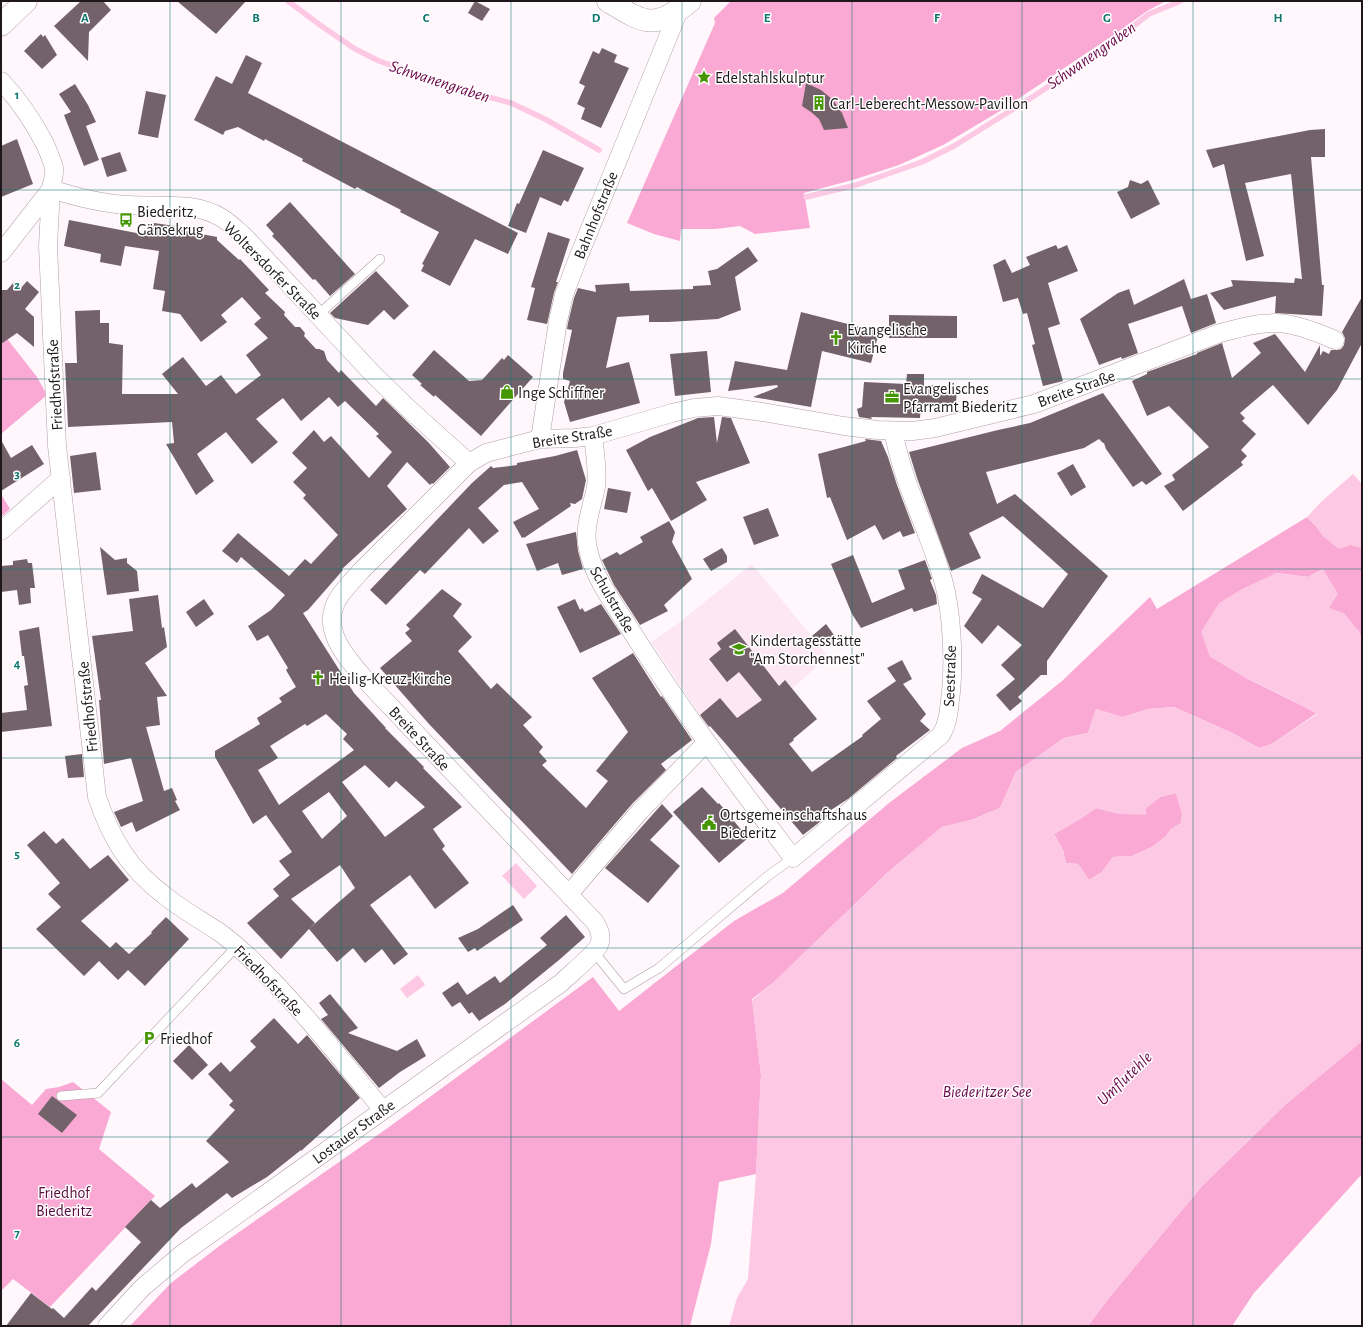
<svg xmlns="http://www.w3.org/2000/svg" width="1363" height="1327" font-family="'Alegreya Sans',sans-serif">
<rect width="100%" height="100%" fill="#fff7fb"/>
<path fill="#fde7f2" d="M752 564 828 656 790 691 725 743 700 715 651 642 676 625Z"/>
<path fill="#f9a9d4" d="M731 1H1166L1147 11 1115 34 1000 111 943 145 899 165 856 179 804 193 810 228 755 234 740 226 715 229H681L680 241 654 234 627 223 715 23 714 18Z
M1 331 37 377 47 395 1 434Z
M1 494 10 509 1 517Z
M1307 517 1315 525 1324 537 1362 548V639L1358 630 1329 608 1323 569 1308 577 1276 573 1244 677 1317 713 1272 744 1259 748 1232 733 1174 707 1149 709 1122 717 1096 709 1088 733 1064 738 1016 772 1000 808 971 820 942 827 887 873 774 982 752 999 761 1075 756 1174 719 1182 711 1244 690 1326H130L171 1283 222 1244 389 1127 593 977 619 1011 734 921 783 893 889 803 962 748 1000 731 1062 681 1150 597 1157 609Z
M1176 793 1182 813 1181 823 1171 829 1166 836 1152 847 1132 856 1113 857 1102 872 1089 880 1078 864 1066 863 1063 850 1054 834 1080 819 1096 808 1120 814 1146 808 1160 797Z
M1362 1041V1174L1254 1293 1232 1326H1088L1108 1299 1202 1186 1286 1104Z
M1 1079 32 1105 46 1089 59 1087 73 1082 111 1112 99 1149 155 1196 50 1307 13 1279 1 1291Z"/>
<path fill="#fdc8e3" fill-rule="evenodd" d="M1353 474 1362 484V548L1351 545 1339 549 1324 537 1315 525 1307 517 1321 502Z
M1323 569 1338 594 1329 608 1344 613 1358 630 1362 639V1041L1286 1104 1202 1186 1108 1299 1088 1326H729L737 1298 748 1279 756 1174 761 1075 752 1000 774 982 887 873 942 827 971 820 1000 808 1016 772 1064 738 1088 733 1096 709 1122 717 1149 709 1174 707 1232 733 1259 748 1272 744 1317 714 1280 694 1244 677 1210 657 1201 632 1219 603 1242 589 1276 573 1308 577ZM1176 793 1182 813 1181 823 1171 829 1166 836 1152 847 1132 856 1113 857 1102 872 1089 880 1078 864 1066 863 1063 850 1054 834 1080 819 1096 808 1120 814 1146 815V808L1160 797Z
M516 863 537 886 524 899 502 876Z
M418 975 425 985 407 998 400 989Z"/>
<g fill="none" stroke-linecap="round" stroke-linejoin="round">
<path stroke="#fdc8e3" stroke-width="5.5" d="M288 1 320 25 355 49 379 61 466 91 511 103 545 119 599 150
M806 197 856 185 922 162 954 146 1034 96 1081 65 1113 42 1149 14 1181 1"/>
</g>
<path fill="#73626a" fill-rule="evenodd" d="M81 1H103L111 10 89 32 88 61 54 26Z
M177 1H246L216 34Z
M475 1 490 9 482 21 468 13Z
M41 34 43 37 45 35 57 55 42 69 24 51Z
M602 48 617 55 614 62 629 68 601 128 581 119 585 108 577 104 585 86 579 83 593 51 599 54Z
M246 55 262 63 248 93 518 233 508 254 475 239 450 286 421 271 424 265 422 264 439 232 400 212 401 210 368 193 357 187 355 189 310 165 302 161 303 159 265 139 264 141 238 127 225 131 223 135 194 120 216 76 232 84Z
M806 83 821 90 833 100 842 113 848 128 824 130 819 119 811 112 802 106Z
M75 84 88 105 96 122 86 126 99 160 84 166 64 115 71 112 59 94Z
M146 91 166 95 158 138 138 134Z
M1325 129V157H1311L1322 285H1324L1322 316 1275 313 1276 296 1224 310 1210 293 1233 286 1231 280 1294 283 1295 278 1302 279 1291 174 1245 183 1264 256 1246 261 1224 164 1213 168 1206 150 1310 130Z
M17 139 33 184 1 197V146Z
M543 150 584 168 568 202 564 200 561 206 540 197 526 233 508 226 517 203 519 204Z
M120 152 127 171 107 177 101 158Z
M1130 180 1141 184 1148 180 1160 204 1131 219 1117 192 1128 187Z
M290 202 355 274 330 296 315 279 313 280 279 243 272 236 274 234 266 225Z
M69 220 152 236 154 223 175 226V229L217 237V240L239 260 240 259 269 290 265 293 285 312 284 315 295 327H300L305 333 304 336 316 349H319L324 351 327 360 339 373 341 370 376 406 383 398 428 442 450 467 433 484 432 483 430 485 407 462 387 486 407 509 342 569 343 570 308 610 303 613 354 693 386 728H385L424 767 423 768 462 807 433 829 445 846 442 849 469 883 435 909 410 875 370 905 408 954 394 965 382 949 365 963 353 948 337 962 309 929 281 959 247 923 279 896 273 889 290 875 279 861 292 852 266 815 253 824 215 757V751L260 724 257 718 282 702 279 698 296 687 286 670 288 668 268 635 257 641 248 626 271 610 285 595 241 557 237 563 222 551 238 533 289 576 305 559 311 564 338 535 303 498 306 495 293 482 307 468 292 453 314 430 324 442 331 436 369 478 392 452 376 436 379 434 345 401 338 407 329 397 301 421 283 398 256 419 278 442 252 464 226 432 197 454 214 481 196 495 166 444 174 443 172 422 68 427 65 363H77L75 311 100 310V323H109V343L123 345 122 394H178L162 374 183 357 206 386 221 375 236 394 261 375 246 355 268 338 254 324 261 318 242 297 221 315 227 322 201 342 180 314 162 311 165 291 153 289 159 251 125 246 121 266 100 262 101 254 64 246ZM326 714 347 734 343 739 354 750 279 805 258 770 278 758 270 746 305 724 307 726ZM365 765 389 788 396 781 425 807 385 837 342 782ZM329 792 347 816 322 839 302 811ZM340 865 355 888 332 908 309 929 315 923 291 899Z
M548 232 570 239 556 282H558L554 293 547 324 527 320 535 288 531 287Z
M1056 245 1058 249 1067 245 1078 271 1048 283 1060 324 1048 328 1063 381 1043 386 1032 345 1035 344 1027 313 1023 314 1018 298 1003 302 993 265 1005 259 1012 273 1030 265 1026 257Z
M748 247 758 261 735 277 741 310 718 319 668 322H649V315L617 317 606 368 629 362 640 403 570 422 564 402 570 381 563 379V373L572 330 567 329 568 323 574 298 578 288 596 292 595 285 629 283 630 291 693 289V286L711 285 708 271 717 269Z
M376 271 409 306 394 320 384 310 368 325 335 318 330 313Z
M1184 279 1191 299 1207 294 1216 323 1191 333 1182 306 1128 324 1138 353 1122 359 1121 357 1099 365 1080 319 1118 293 1129 289 1134 305Z
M27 281 39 292 25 309 34 317V347L17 333 1 344V290H7L14 282 21 288Z
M1362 297V343L1337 390 1308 425 1273 385 1240 413 1245 418 1242 421 1256 434 1241 450 1247 456 1241 462 1243 465 1183 511 1164 486 1175 480 1172 475 1209 447 1169 406 1147 416 1132 381 1147 374V372L1197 354V353L1222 343 1232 378 1261 353 1253 343 1275 334 1305 372 1320 345V356L1323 351 1329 354 1331 350H1337L1341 349 1344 345 1345 338 1342 332Z
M801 312 879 332 871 363 822 351 811 407 753 397 778 387 777 385 728 391 735 361 787 370Z
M889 315 957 316V338H889Z
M434 350 469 381 482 380 502 358 504 360 508 355 533 377 481 436 435 395 434 397 420 385 422 384 412 375Z
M707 351 711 392 675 396 670 354Z
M907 374H924V385L957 386 956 404H921L920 418 871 417 872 419 859 417 857 409 862 407 864 382 906 384Z
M1103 393 1162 474 1146 485 1142 481 1133 487 1106 449 1104 443H1103L1099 439 1084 448 986 472 997 504 1015 494 1108 576 1047 661V675H1041L1018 697 1022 701 1010 711 996 695 1015 679 1001 665 1022 645 998 625 982 644 964 626 982 599 972 593 982 574 1043 608 1068 574 1003 516 969 533 981 558 951 571 917 478 909 452 998 430 1030 423Z
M714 417 717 443 722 417 731 418 750 463 696 482 707 500 671 521 652 488 648 491 626 450 650 437 698 418Z
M865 439 881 441 888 457 897 485 915 533 903 537 900 531 883 540 875 525 847 540 830 497 827 498 818 454 866 441Z
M1 440 11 458 32 445 44 464 1 491Z
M577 450 586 480 582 499 575 504 570 503 571 506 524 538V537L522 538 513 522 539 509 522 482 504 485 478 508 499 531 483 544 469 528 425 574 420 570 386 605 370 590 472 483 491 466 493 468 517 465V463L555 456Z
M96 452 101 490 74 493 70 456Z
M1073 464 1086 487 1071 496 1057 473Z
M608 488 631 492 627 513 604 509Z
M768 508 779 536 754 545 743 517Z
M669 521 675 532 672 542 692 579 664 605 668 611 640 625 614 585 602 560 617 552 620 555 643 542 640 537Z
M576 532 578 551 583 569 562 575 558 563 537 571 526 544Z
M100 547 115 560 127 558V563L137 571 139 591 107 595Z
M722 548 727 556V562L711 571 703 559Z
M853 555 872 603 905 589 898 570 925 560 932 579 930 580 936 595 937 604 914 612 912 608 861 628 852 614 831 564Z
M27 559 28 563H32L35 588H30L31 603 19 605 17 590 1 592V566L13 565V561Z
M442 589 462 604 453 616 472 637 458 651 491 689 497 683 532 717 523 725 543 747 539 752 547 761 542 765 586 808 608 781 596 771 628 732 592 678 633 653 661 697 662 696 692 740 661 764 666 770 632 804 572 874 429 724 380 668 412 641 405 633 410 629 406 625Z
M158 595 162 628 164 627 167 647 145 663 167 696 157 697 160 725 146 727 164 791 172 788 177 800 175 801 180 810 136 832 132 822 121 827 114 812 143 801 131 758 104 764 99 700H101L92 636 133 631 129 599Z
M204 599 214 614 196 627 186 612Z
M575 599 580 610 582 608 585 612 601 604 621 634 580 653 557 607Z
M826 624 834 635V642L821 647 812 636Z
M39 627 52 726 1 732V713L27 710 24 686 28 685 24 656H22L19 631Z
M735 629 779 686 785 680 817 719 793 739 794 740 789 744 812 772 863 736 862 735 881 719 867 701 896 681 887 668 902 660 912 679 903 684 926 714 920 721 930 730 896 756 897 758 848 799 828 812 830 814 803 835 725 743 710 726 709 727 700 715 720 698 737 718 762 700 739 672 727 682 709 659 721 649 717 643Z
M82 754 84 777 68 778 65 756Z
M702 787 718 804 719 803 748 838 719 863 673 812Z
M662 804 673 816 650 840 680 866 648 903 605 868Z
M44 831 56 844 63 838 90 869 108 855 129 880 81 921 110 948 116 942 129 954 152 933 151 932 166 917 189 939 145 986 128 970 118 980 99 961 84 976 36 929 61 907 48 894 60 883 27 845Z
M513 905 523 920 477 951 475 948 468 952 458 938 478 929Z
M566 915 585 937 559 960 505 1004 479 1021 472 1012 469 1014 460 1002 452 1007 442 993 458 982 467 995 495 976 500 983 547 945 540 938Z
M330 994 358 1028 348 1033 397 1051 417 1039 426 1056 400 1072 379 1088 321 1019 328 1015 319 1003Z
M274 1018 298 1044 307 1035 360 1098 301 1151V1150L267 1177 232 1198 227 1193 181 1228 88 1326H6L31 1293 52 1309 53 1308 64 1318 92 1287 96 1291 141 1242 125 1227 151 1200 160 1208 192 1183 196 1188 229 1162 206 1141 235 1110 229 1105 233 1101 208 1074 221 1062 230 1072 256 1047 250 1041Z
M189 1045 208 1065 192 1080 173 1061Z
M52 1096 77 1115 62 1133 38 1114Z"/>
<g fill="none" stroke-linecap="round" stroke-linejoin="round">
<defs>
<path id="lane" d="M318 315 380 259
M594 952 624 989 659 968 769 875 793 858
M61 1096 98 1093 237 946"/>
<path id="street" d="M1 81C19 100 33 121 45 144 48 151 52 160 54 168 55 175 52 182 51 189 76 197 102 204 129 205 159 207 195 201 222 218 230 223 237 230 244 236L372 373 409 409 469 463
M51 189 48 246 57 446 97 797C111 838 129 869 164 895 181 909 201 920 219 932 233 942 246 954 258 966 303 1010 342 1061 383 1110
M1 253 51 189
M593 436C595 452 598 470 596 487 592 507 583 528 588 549 594 578 614 604 630 629 680 708 736 783 793 858L941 735C949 722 949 707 951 692 954 660 952 611 943 580 935 552 923 525 913 498 904 476 898 454 893 431
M540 439 558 321 564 295 578 258 681 5
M1 531 61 478
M569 894 640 811 706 743
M107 1326 142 1288 182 1254 561 983C570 974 595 954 599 945 603 936 599 928 594 921L371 686C351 662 317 631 339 597 345 588 354 579 361 571L469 463 486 453 540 439 575 438 593 436 672 413 694 408 718 406 763 412 844 426 877 430 913 431 935 428 1034 404 1220 333C1237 329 1255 323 1272 323 1292 322 1317 332 1335 340"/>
<path id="secondary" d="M608 1C644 23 654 31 690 1
M1 25 26 1"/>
</defs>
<use href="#lane" stroke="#b09ea7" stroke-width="10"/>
<use href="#street" stroke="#b09ea7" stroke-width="19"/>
<use href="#secondary" stroke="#b09ea7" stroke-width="23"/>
<use href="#lane" stroke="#fff" stroke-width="9"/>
<use href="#street" stroke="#fff" stroke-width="18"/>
<use href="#secondary" stroke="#fff" stroke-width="22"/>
</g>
<path fill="none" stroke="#0f766e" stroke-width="1" stroke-opacity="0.55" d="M170 1V1326M341 1V1326M511 1V1326M682 1V1326M852 1V1326M1022 1V1326M1193 1V1326M1 190H1362M1 379H1362M1 569H1362M1 758H1362M1 948H1362M1 1137H1362"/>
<defs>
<symbol id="sight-bare" viewBox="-9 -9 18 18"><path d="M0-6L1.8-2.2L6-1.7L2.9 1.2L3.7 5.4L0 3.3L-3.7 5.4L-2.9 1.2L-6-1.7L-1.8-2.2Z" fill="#459600" stroke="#fff" stroke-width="2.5" paint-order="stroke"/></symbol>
<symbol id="building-bare" viewBox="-9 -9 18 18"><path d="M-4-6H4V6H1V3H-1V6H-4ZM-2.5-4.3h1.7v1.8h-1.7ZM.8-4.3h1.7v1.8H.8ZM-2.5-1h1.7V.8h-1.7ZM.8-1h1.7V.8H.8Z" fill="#459600" stroke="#fff" stroke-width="2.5" paint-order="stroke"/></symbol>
<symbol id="bus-bare" viewBox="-9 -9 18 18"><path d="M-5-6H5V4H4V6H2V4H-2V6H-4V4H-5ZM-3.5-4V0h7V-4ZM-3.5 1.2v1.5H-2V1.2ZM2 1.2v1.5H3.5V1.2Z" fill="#459600" stroke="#fff" stroke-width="2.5" paint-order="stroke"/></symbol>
<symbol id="church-bare" viewBox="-9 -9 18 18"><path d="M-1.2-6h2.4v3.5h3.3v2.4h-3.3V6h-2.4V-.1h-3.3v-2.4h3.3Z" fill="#459600" stroke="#fff" stroke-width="2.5" paint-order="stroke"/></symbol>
<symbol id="shop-bare" viewBox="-9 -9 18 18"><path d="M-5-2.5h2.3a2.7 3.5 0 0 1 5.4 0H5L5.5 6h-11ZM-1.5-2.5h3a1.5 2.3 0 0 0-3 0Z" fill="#459600" stroke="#fff" stroke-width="2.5" paint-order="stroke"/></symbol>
<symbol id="office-bare" viewBox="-9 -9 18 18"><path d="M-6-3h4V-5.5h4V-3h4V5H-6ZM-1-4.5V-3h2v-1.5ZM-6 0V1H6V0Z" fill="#459600" stroke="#fff" stroke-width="2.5" paint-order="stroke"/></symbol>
<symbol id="school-bare" viewBox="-9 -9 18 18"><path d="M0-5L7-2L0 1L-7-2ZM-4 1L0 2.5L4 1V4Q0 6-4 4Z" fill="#459600" stroke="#fff" stroke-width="2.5" paint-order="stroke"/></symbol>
<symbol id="civic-bare" viewBox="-9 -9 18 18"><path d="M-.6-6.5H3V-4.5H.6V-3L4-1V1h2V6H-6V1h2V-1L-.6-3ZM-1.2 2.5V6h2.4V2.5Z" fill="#459600" stroke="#fff" stroke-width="2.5" paint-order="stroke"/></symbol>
<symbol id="parking-bare" viewBox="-9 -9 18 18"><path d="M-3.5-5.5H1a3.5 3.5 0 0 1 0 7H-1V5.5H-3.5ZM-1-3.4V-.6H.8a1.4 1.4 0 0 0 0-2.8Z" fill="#459600" stroke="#fff" stroke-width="2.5" paint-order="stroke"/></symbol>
</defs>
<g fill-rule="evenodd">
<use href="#sight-bare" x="694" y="67" width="20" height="20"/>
<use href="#building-bare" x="809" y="93" width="20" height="20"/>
<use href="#bus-bare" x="116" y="210" width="20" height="20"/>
<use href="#church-bare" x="826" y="328" width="20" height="20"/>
<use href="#shop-bare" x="497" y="382" width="20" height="20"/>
<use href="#office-bare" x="882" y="387" width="20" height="20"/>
<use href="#school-bare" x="729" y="639" width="20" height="20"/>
<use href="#church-bare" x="308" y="668" width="20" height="20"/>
<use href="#civic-bare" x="699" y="813" width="20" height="20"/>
<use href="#parking-bare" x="139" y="1028" width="20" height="20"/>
</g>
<g text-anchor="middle" stroke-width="3" stroke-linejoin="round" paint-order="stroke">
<g font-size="16" fill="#1e181b" stroke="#fff" text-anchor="start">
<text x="715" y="83">Edelstahlskulptur</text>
<text x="830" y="109">Carl-Leberecht-Messow-Pavillon</text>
<text x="137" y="217">Biederitz,<tspan x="137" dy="18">Gänsekrug</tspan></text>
<text x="847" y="335">Evangelische<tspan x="847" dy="18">Kirche</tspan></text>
<text x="903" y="394">Evangelisches<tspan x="903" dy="18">Pfarramt Biederitz</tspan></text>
<text x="518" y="398">Inge Schiffner</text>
<text x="750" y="646">Kindertagesstätte<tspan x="750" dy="18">"Am Storchennest"</tspan></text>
<text x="329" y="684">Heilig-Kreuz-Kirche</text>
<text x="720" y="820">Ortsgemeinschaftshaus<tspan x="720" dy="18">Biederitz</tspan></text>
<text x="160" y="1044">Friedhof</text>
</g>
<g font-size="16" fill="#1e181b" stroke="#fff">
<text transform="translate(595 215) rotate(-68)" y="6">Bahnhofstraße</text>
<text transform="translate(273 270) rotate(45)" y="6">Woltersdorfer Straße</text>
<text transform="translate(54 385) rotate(-93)" y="6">Friedhofstraße</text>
<text transform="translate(1076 388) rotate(-20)" y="6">Breite Straße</text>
<text transform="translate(572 436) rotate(-9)" y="6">Breite Straße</text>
<text transform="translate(613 599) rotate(60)" y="6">Schulstraße</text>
<text transform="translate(949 676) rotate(-88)" y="6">Seestraße</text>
<text transform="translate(87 707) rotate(-96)" y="6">Friedhofstraße</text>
<text transform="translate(420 738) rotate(47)" y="6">Breite Straße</text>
<text transform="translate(269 980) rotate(46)" y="6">Friedhofstraße</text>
<text transform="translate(353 1131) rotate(-36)" y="6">Lostauer Straße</text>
</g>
<g font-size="16" fill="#580e3e" stroke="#fff">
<text x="64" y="1198">Friedhof<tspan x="64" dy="18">Biederitz</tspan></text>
</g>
<g font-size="17" font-style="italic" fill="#6c074b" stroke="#fff">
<text transform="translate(1091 55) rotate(-35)" y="6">Schwanengraben</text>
<text transform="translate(440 81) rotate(18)" y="6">Schwanengraben</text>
<text transform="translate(1124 1078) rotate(-44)" y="6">Umflutehle</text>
<text x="987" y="1097">Biederitzer See</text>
</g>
</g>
<g font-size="13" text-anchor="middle" font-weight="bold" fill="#0f766e" stroke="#fff" stroke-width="3" stroke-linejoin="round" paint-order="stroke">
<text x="85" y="22">A</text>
<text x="256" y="22">B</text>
<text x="426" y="22">C</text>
<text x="596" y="22">D</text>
<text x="767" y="22">E</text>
<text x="937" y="22">F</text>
<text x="1107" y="22">G</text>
<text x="1278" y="22">H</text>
<text x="17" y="99">1</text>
<text x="17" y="289">2</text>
<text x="17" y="478">3</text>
<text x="17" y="668">4</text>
<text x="17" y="858">5</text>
<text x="17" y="1047">6</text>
<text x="17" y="1237">7</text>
</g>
<rect width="1363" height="1327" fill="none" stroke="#1e181b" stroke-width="4"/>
</svg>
